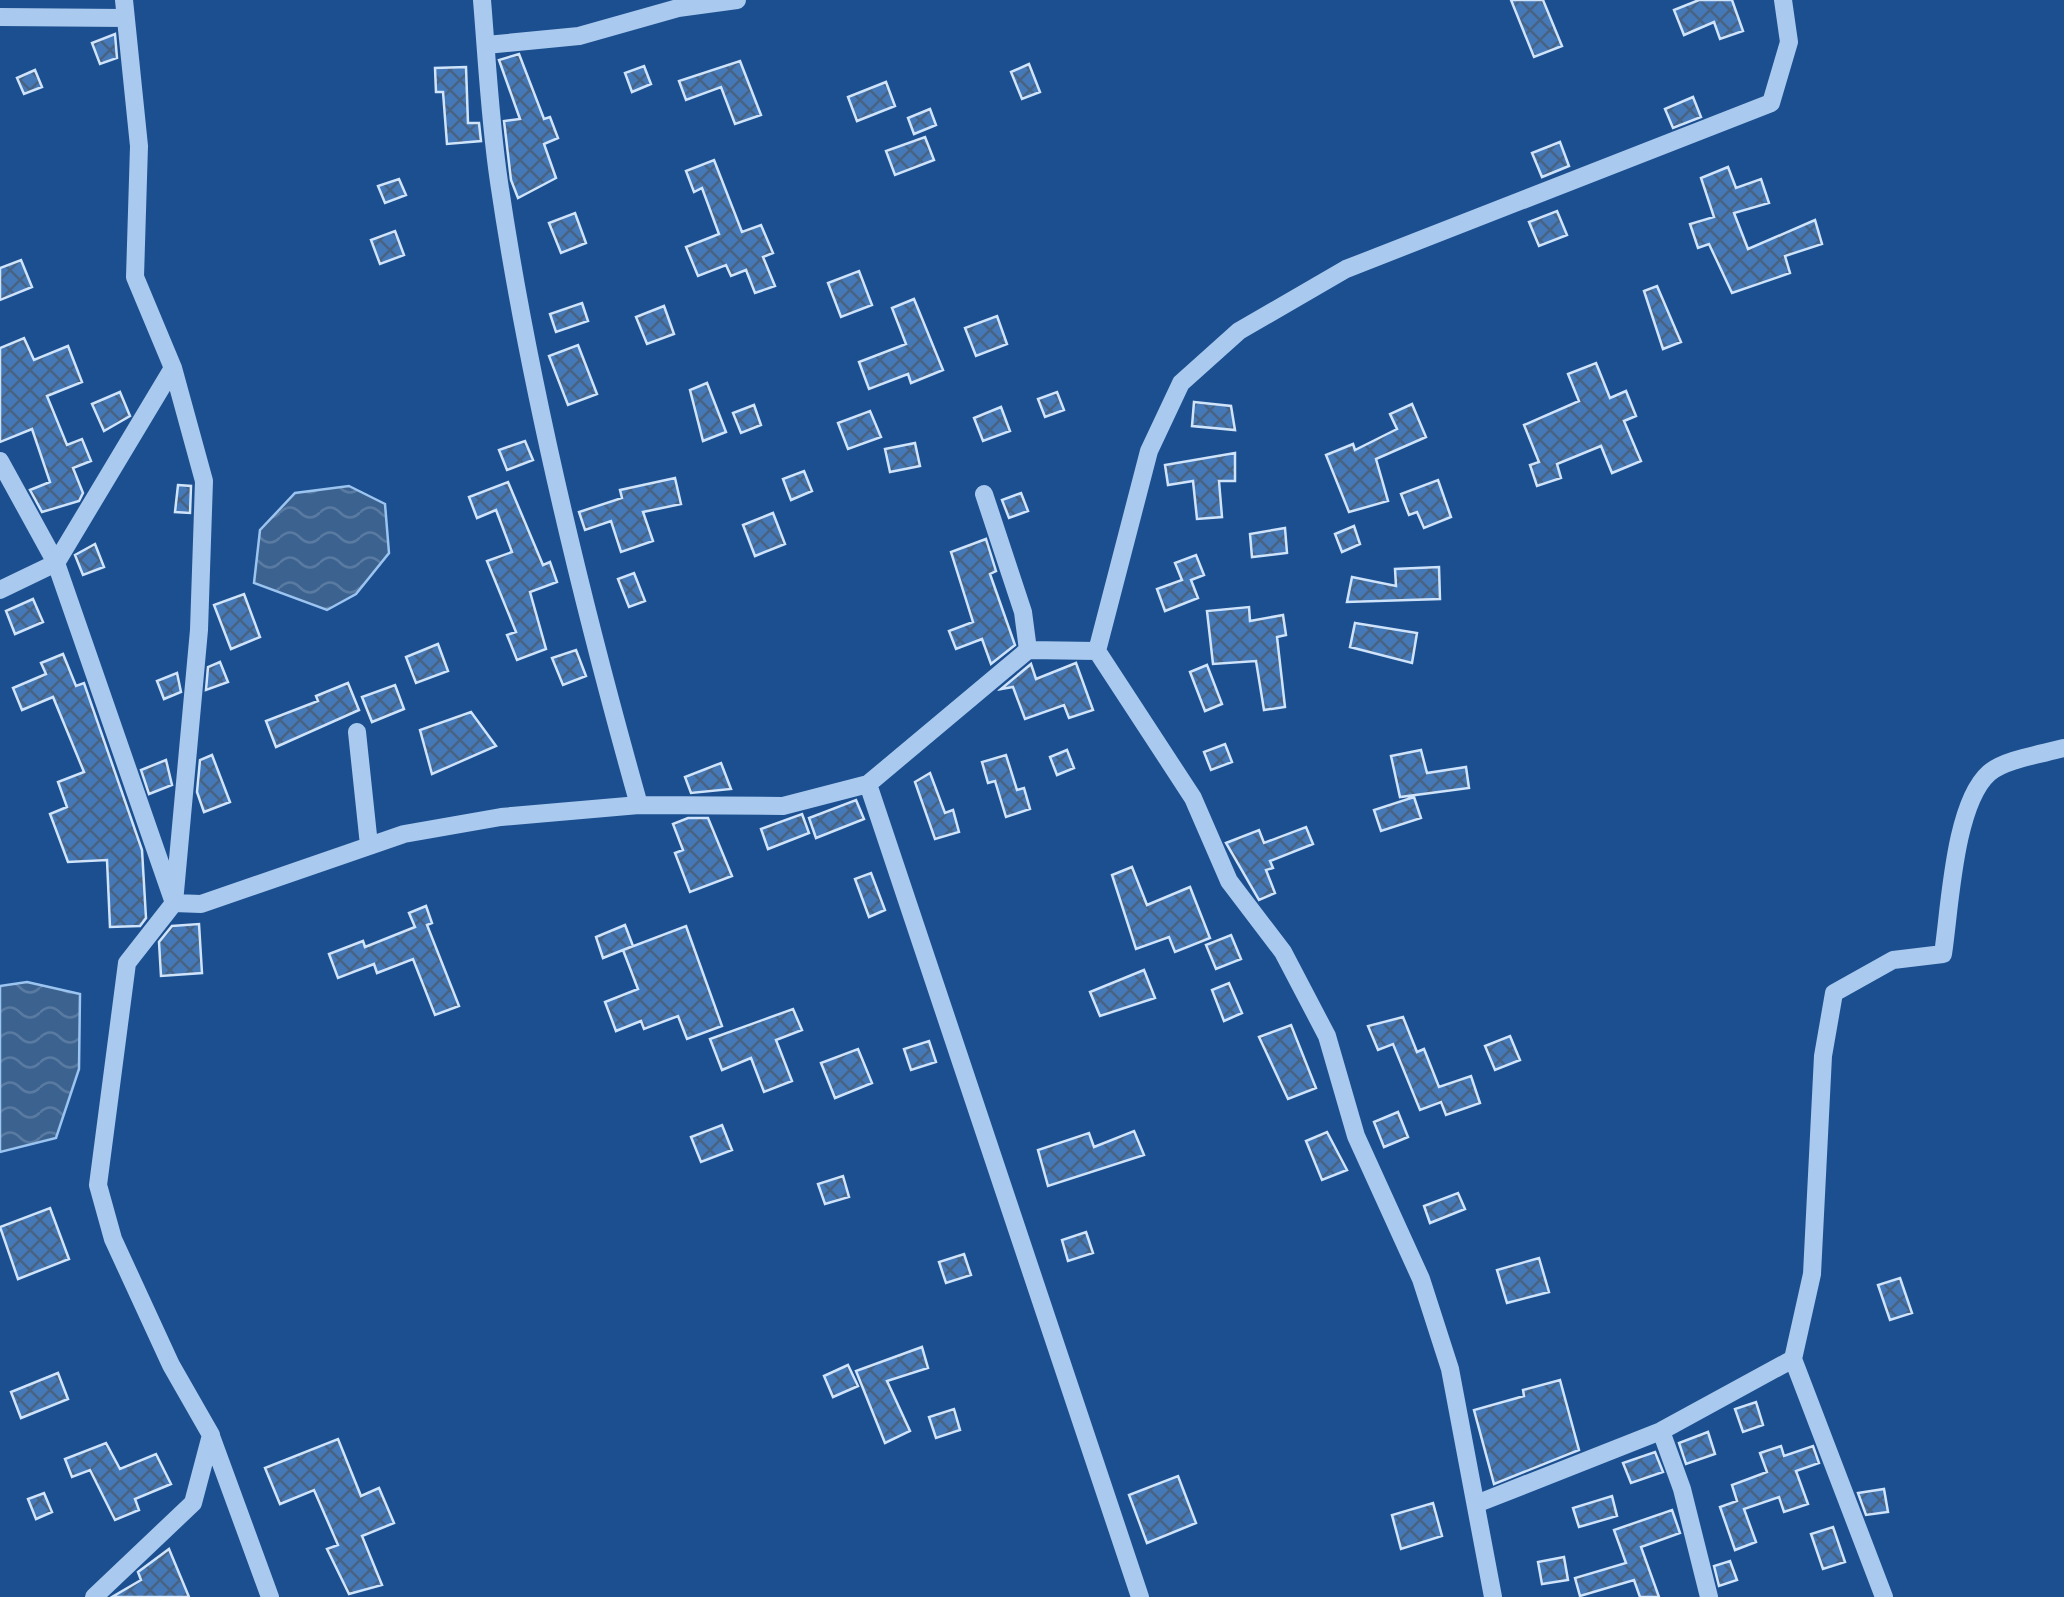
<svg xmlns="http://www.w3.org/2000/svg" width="2064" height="1597" font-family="'Exo 2',sans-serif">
<defs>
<pattern id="water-waves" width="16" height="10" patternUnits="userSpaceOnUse" patternTransform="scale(2.5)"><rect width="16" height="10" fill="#3c6290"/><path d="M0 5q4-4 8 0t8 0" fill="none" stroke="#597aa1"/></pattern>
<pattern id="building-cross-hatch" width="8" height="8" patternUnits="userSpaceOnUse" patternTransform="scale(2.5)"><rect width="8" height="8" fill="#4478b7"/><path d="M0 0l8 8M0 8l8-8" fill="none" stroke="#486282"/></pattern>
</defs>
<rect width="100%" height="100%" fill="#1b4f8f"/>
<path fill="url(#water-waves)" stroke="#9cc4f0" stroke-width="2.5" d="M349 486 385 504 389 553 356 594 327 610 254 583 260 530 295 493Z
M27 982 80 994 79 1069 56 1138 0 1152V986Z"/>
<path fill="url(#building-cross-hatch)" stroke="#cfe3fa" stroke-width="2.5" d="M1511 0H1543L1562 46 1534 57Z
M1699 0H1732L1743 31 1720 39 1714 22 1684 35 1674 10Z
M115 34 117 58 100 64 92 43Z
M519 54 544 119 550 117 558 138 544 144 556 178 518 198 511 180 504 121 520 119 499 60Z
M740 61 761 115 735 124 721 87 686 100 679 81Z
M1029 64 1040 92 1022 99 1011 72Z
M644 66 651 84 632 92 625 73Z
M466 67 468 123H479L481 141 447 144 443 92H436L435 68Z
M35 70 42 87 24 94 17 78Z
M886 82 895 106 857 121 848 97Z
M1693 97 1701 117 1673 128 1665 109Z
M930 109 936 125 914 134 908 118Z
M925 137 934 160 895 175 886 151Z
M1560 142 1569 166 1542 177 1532 153Z
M714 160 742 232 761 225 773 253 763 257 775 286 755 293 746 270 731 276 726 265 698 276 686 247 719 234 702 188 694 192 686 171Z
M1728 167 1736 188 1761 179 1769 203 1734 213 1748 249 1815 220 1822 244 1785 256 1790 273 1732 293 1709 244 1698 248 1690 224 1714 217 1701 178Z
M399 179 406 195 385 203 378 186Z
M1557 211 1567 235 1539 246 1529 222Z
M575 213 586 243 561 253 549 223Z
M395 231 404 255 380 264 371 240Z
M21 260 32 287 0 300V268Z
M859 271 872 305 841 317 828 283Z
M1657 286 1681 342 1663 349 1644 291Z
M914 299 943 370 911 383 908 374 869 389 859 362 906 344 892 308Z
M582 303 588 321 556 332 550 314Z
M664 306 674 334 647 344 636 317Z
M997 316 1007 344 976 356 965 328Z
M24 338 34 360 68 346 82 382 47 396 67 445 82 439 91 461 73 468 83 493 79 501 42 512 30 490 50 482 32 429 0 442V348Z
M578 345 597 394 568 405 549 356Z
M1596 363 1610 398 1626 391 1636 416 1624 421 1641 461 1612 473 1601 446 1557 464 1561 478 1537 486 1530 465 1539 462 1524 425 1579 401 1568 374Z
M707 383 726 432 703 441 690 390Z
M120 392 130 416 104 431 92 404Z
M1057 392 1064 410 1045 417 1038 399Z
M1194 402 1231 406 1235 430 1192 426Z
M1412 404 1426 437 1376 459 1388 501 1349 512 1326 455 1353 444 1355 450 1397 429 1390 414Z
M754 405 761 425 741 433 733 413Z
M1001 407 1010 431 983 441 974 418Z
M870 411 881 437 848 449 838 423Z
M525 441 533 460 507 470 499 450Z
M915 443 920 466 890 472 885 449Z
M1235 453V481H1219L1222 517 1197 519 1193 481 1168 485 1165 465Z
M804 471 812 491 791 500 783 479Z
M675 478 681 504 643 512 653 541 621 552 611 521 585 530 579 512 622 498 620 490Z
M1438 480 1451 517 1424 528 1417 512 1409 515 1401 494Z
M508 482 543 565 550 562 557 582 530 592 546 649 517 660 507 635 516 632 487 561 512 552 496 510 477 518 469 497Z
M178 485 191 486 190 513 175 512Z
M1021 493 1028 511 1009 518 1002 500Z
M773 513 785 544 755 556 743 525Z
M1354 526 1360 544 1342 552 1335 534Z
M1285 528 1287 553 1252 557 1250 534Z
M986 539 996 571 990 574 1015 645 991 664 982 639 956 649 949 631 973 622 951 552Z
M95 544 104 567 83 575 75 555Z
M1196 555 1204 575 1191 580 1198 598 1165 611 1157 589 1182 580 1175 563Z
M1439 567 1440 599 1347 602 1352 577 1396 586 1395 569Z
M634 573 645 601 629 607 618 579Z
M244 594 260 637 231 649 214 605Z
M33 599 43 622 15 634 6 611Z
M1249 607 1250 621 1283 615 1286 635 1277 637 1285 707 1264 710 1256 661 1213 664 1207 611Z
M1355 623 1417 633 1412 663 1350 647Z
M438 644 448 671 416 683 406 657Z
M576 650 586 676 563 685 552 658Z
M63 654 76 686 84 683 142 850 146 918 140 926 110 927 107 860 68 862 50 814 67 807 58 782 84 772 53 697 22 710 13 688 46 674 41 663Z
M220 662 228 682 206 690 208 667Z
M1076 663 1093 710 1069 718 1064 705 1025 719 1013 687 1001 689 1031 664 1036 679Z
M1207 665 1222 704 1205 711 1190 672Z
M177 673 181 692 164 699 157 681Z
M348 683 359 710 276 747 266 721 318 701 316 696Z
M395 685 404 709 372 722 362 697Z
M471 712 496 746 432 774 420 730Z
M1225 744 1232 762 1211 770 1204 752Z
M1067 750 1074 768 1057 775 1050 757Z
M1421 750 1427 773 1466 767 1469 788 1400 797 1391 756Z
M212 755 230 802 204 812 197 792 200 760Z
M1006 755 1017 790 1024 788 1030 809 1006 817 995 781 988 783 982 762Z
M166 760 172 785 149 794 141 770Z
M721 763 731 789 691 793 685 777Z
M930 773 945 813 953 810 959 832 935 839 915 782Z
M1414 797 1421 818 1381 831 1374 810Z
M856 800 864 819 816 838 809 818Z
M802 814 809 833 768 849 761 829Z
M688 818H708L732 876 690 892 675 853 683 850 673 824Z
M1306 827 1313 844 1270 861 1273 868 1266 870 1275 893 1259 900 1226 843 1259 830 1264 843Z
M1132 867 1147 905 1190 887 1210 938 1175 952 1169 937 1136 949 1112 875Z
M871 873 885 910 869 917 855 879Z
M426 906 432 923 427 925 459 1006 435 1015 413 959 377 973 374 964 338 978 329 954 363 941 365 947 415 927 409 913Z
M199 924 202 973 161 976 159 942 172 926Z
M625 925 633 946 603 958 596 937Z
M686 926 722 1026 687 1039 678 1016 644 1029 641 1021 616 1031 605 1002 638 989 623 950Z
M1231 935 1241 959 1216 969 1206 945Z
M1144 970 1155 998 1100 1016 1090 992Z
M1229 983 1242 1013 1224 1021 1212 990Z
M793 1009 802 1030 776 1040 792 1081 764 1092 751 1058 722 1070 710 1039Z
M1403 1017 1417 1052 1424 1049 1439 1087 1471 1076 1480 1103 1446 1115 1441 1102 1420 1110 1393 1044 1378 1050 1368 1026Z
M1291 1025 1316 1088 1288 1099 1259 1037Z
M1510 1036 1520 1060 1495 1070 1485 1046Z
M929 1041 936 1062 911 1070 904 1049Z
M858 1049 872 1083 835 1098 821 1063Z
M1398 1112 1408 1137 1384 1147 1374 1122Z
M722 1125 732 1150 701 1162 691 1137Z
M1134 1131 1144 1155 1048 1186 1038 1150 1089 1133 1094 1147Z
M1327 1132 1347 1170 1322 1180 1306 1141Z
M843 1176 849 1197 825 1204 818 1184Z
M1458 1193 1465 1209 1430 1223 1424 1206Z
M50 1208 69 1259 18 1279 0 1227Z
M1086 1232 1093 1253 1068 1261 1062 1240Z
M964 1254 971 1275 946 1283 939 1262Z
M1539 1258 1549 1292 1507 1303 1497 1270Z
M1900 1278 1912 1313 1890 1320 1878 1285Z
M922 1347 928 1368 887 1381 910 1431 885 1443 856 1371Z
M848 1365 858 1386 833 1397 824 1376Z
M58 1373 68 1399 21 1418 11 1392Z
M1560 1380 1579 1450 1494 1484 1474 1410 1524 1396 1523 1390Z
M1756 1402 1763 1425 1743 1432 1735 1409Z
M954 1409 960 1430 936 1438 929 1417Z
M1708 1432 1715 1454 1686 1464 1679 1443Z
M338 1439 361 1496 379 1488 394 1523 362 1536 382 1585 349 1594 327 1549 338 1545 314 1490 280 1504 265 1468Z
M106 1443 120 1469 156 1454 171 1484 135 1499 139 1510 115 1520 90 1470 72 1477 65 1459Z
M1781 1446 1784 1456 1813 1446 1819 1463 1796 1471 1808 1504 1784 1512 1779 1497 1744 1509 1756 1542 1735 1550 1720 1507 1737 1501 1732 1485 1767 1472 1760 1453Z
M1655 1452 1663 1472 1631 1483 1623 1463Z
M1178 1476 1196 1523 1147 1543 1129 1495Z
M1884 1489 1888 1512 1866 1515 1858 1493Z
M44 1493 52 1512 36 1519 28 1499Z
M1612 1496 1617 1516 1579 1527 1573 1508Z
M1433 1503 1442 1536 1401 1549 1392 1515Z
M1672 1510 1680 1533 1641 1547 1659 1597H1640L1634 1580 1580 1596 1575 1578 1626 1563 1614 1530Z
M1833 1527 1845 1562 1823 1569 1811 1534Z
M169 1549 189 1597H112L141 1580 138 1572Z
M1564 1557 1568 1580 1542 1584 1538 1562Z
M1730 1561 1737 1580 1719 1586 1714 1566Z"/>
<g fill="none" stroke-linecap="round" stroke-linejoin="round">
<path stroke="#a9c9ee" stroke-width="18" d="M124 0 139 146 135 277 173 368 204 481 199 630 174 903 201 904 404 834 501 817 639 805 783 806 868 784 1028 650 1023 612 984 494
M482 0C487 60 490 122 499 182 529 386 583 606 639 805
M0 17 125 18
M486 45 579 36 678 8 737 0
M0 461 56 563 174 903 127 963 98 1185 113 1239 171 1365 211 1435 193 1503 94 1597
M0 590 56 563 173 368
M1028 650 1097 651
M357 732 369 845
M868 784 1140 1597
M1793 1359 1884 1597
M1661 1431 1682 1489 1709 1597
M211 1436 270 1597
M1476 1504 1661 1431 1793 1359 1812 1274 1823 1056 1834 993 1893 960 1943 954C1950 908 1954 804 1989 773 2005 759 2043 754 2064 748
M1493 1597 1450 1369 1421 1279 1356 1136 1327 1036 1283 952 1229 881 1193 798 1097 651 1149 451 1181 383 1239 331 1346 269 1771 103 1789 42 1783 0"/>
</g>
</svg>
